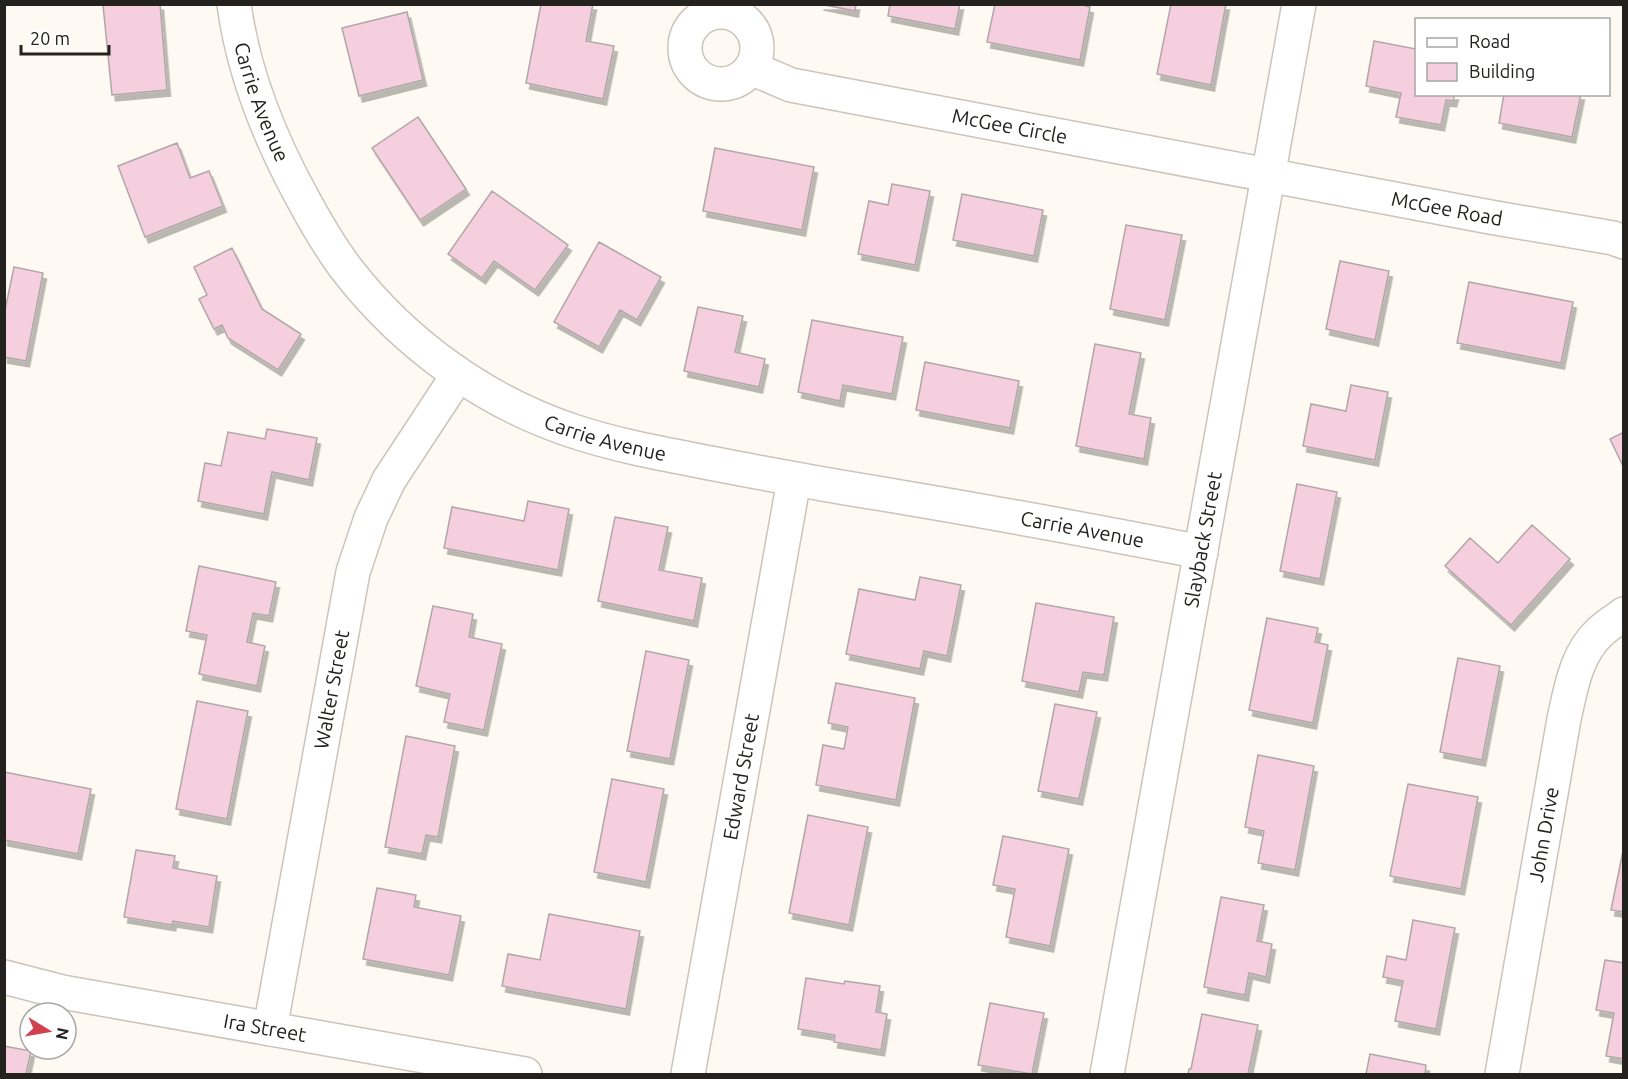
<svg xmlns="http://www.w3.org/2000/svg" width="1628" height="1079" font-family="Ubuntu,sans-serif">
<defs>
<filter id="shadow"><feDropShadow dx="3.5" dy="6" stdDeviation="0" flood-color="#0004"/></filter>
</defs>
<rect width="100%" height="100%" fill="#fef9f2"/>
<path fill="#f6cfde" stroke="#b1a7aa" stroke-width="1.5" filter="url(#shadow)" d="M160 4 167 90 112 95 103 5Z
M541 4H593L586 41 614 46 603 99 526 83Z
M820 4H856L855 11Z
M890 4H960L955 29 888 16Z
M995 4H1079L1090 7 1080 60 987 42Z
M1171 4H1226L1211 85 1157 74Z
M407 12 423 80 359 96 342 28Z
M1374 41 1416 49V94H1455L1453 101 1446 100 1441 125 1396 117 1401 93 1366 86Z
M1504 94H1581L1572 137 1499 123Z
M418 117 466 189 420 220 372 148Z
M177 143 190 178 209 171 223 206 145 237 118 166Z
M715 148 814 167 802 230 703 211Z
M892 184 930 191 915 265 858 254 869 201 888 205Z
M492 191 568 245 535 290 494 261 482 278 448 254Z
M962 194 1043 210 1034 256 953 240Z
M1126 225 1182 235 1165 320 1110 309Z
M599 242 661 277 637 320 620 310 599 347 554 322Z
M232 248 262 309 301 334 278 370 228 338 222 325 214 329 199 299 207 295 194 267Z
M1340 261 1389 271 1375 340 1326 329Z
M14 267 43 273 26 361 4 357V315Z
M1469 282 1573 302 1561 363 1457 343Z
M698 307 743 316 735 352 765 359 759 387 684 371Z
M812 320 903 337 892 394 843 385 840 401 798 392Z
M1095 344 1141 353 1129 414 1151 418 1144 459 1076 446Z
M925 362 1019 381 1010 428 916 410Z
M1351 385 1388 392 1375 460 1303 446 1311 404 1346 411Z
M267 429 317 438 309 480 272 472 264 514 198 501 205 463 221 466 228 432 265 439Z
M1624 432V468L1610 439Z
M1297 484 1337 492 1320 579 1280 571Z
M528 501 569 509 558 570 444 548 452 507 524 521Z
M615 517 668 527 659 570 702 578 694 621 598 601Z
M1532 525 1570 559 1511 625 1445 566 1470 538 1498 563Z
M199 566 276 582 269 616 253 613 247 642 265 646 257 686 199 674 207 635 186 631Z
M920 577 961 585 947 656 924 651 920 669 846 654 859 589 915 600Z
M1036 603 1114 617 1104 675 1083 672 1079 692 1022 681Z
M433 606 473 614 469 637 502 644 484 730 444 722 450 694 416 686Z
M1267 618 1318 628 1315 642 1328 645 1313 723 1249 710Z
M646 651 689 660 670 759 627 751Z
M1458 658 1500 666 1482 760 1440 752Z
M836 683 915 698 896 800 816 785 823 745 844 749 848 727 828 723Z
M197 701 248 711 227 819 176 809Z
M1055 704 1097 712 1079 799 1038 791Z
M406 736 455 746 438 837 426 835 422 854 385 847Z
M1258 755 1314 766 1295 870 1258 863 1264 831 1245 827Z
M4 772 91 789 78 854 4 840Z
M612 779 664 789 646 882 594 872Z
M1408 784 1478 797 1461 889 1390 876Z
M808 815 868 827 849 925 789 913Z
M1003 836 1069 849 1050 946 1006 937 1015 889 993 885Z
M1624 846V912L1611 910Z
M136 850 175 856 173 868 217 876 209 927 173 921 172 925 124 917Z
M377 888 416 895 414 907 461 916 449 975 363 959Z
M1221 897 1264 905 1257 941 1272 944 1266 977 1249 973 1245 995 1204 987Z
M549 914 640 931 626 1009 502 986 508 954 540 960Z
M1413 920 1455 928 1436 1029 1395 1021 1403 981 1383 977 1387 956 1406 960Z
M1605 960 1624 963V1059L1606 1056 1614 1013 1596 1010Z
M806 978 844 984 845 981 880 986 876 1012 887 1014 881 1050 834 1042 835 1035 798 1029Z
M990 1003 1044 1013 1032 1074 978 1065Z
M1202 1014 1258 1025 1248 1074H1188L1189 1069H1191Z
M4 1046 31 1051 26 1074H4Z
M1370 1054 1426 1065 1425 1074H1366Z"/>
<g fill="none" stroke-linecap="round" stroke-linejoin="round">
<defs>
<g id="minor">
<path id="s1" d="M234 4C243 72 270 139 303 199 316 223 331 249 348 271 405 344 485 402 573 431 618 446 664 454 710 463 767 474 825 485 883 494 990 512 1095 531 1201 552"/>
<circle cx="721" cy="48" r="36"/>
<path id="s2" d="M751 68 791 85 1490 217 1613 238 1624 242"/>
<path id="s3" d="M4 977 62 992 525 1074"/>
<path id="s4" d="M270 1029 353 572 371 518 389 480 458 375"/>
<path id="s5" d="M688 1074 794 480"/>
<path id="s6" d="M1107 1074 1299 4"/>
<path id="s7" d="M1502 1074 1564 719C1571 688 1576 654 1600 632 1607 625 1616 620 1624 614"/>
</g>
</defs>
<use href="#minor" stroke="#cbc4bc" stroke-width="36"/>
<use href="#minor" stroke="#fff" stroke-width="33"/>
</g>
<g text-anchor="middle" stroke-width="5" stroke-linejoin="round" paint-order="stroke">
<g font-size="20" fill="#24221f" stroke="#fff">
<text dy="7" stroke="none"><textPath href="#s1" startOffset="102">Carrie Avenue</textPath></text>
<text dy="7" stroke="none"><textPath href="#s2" startOffset="266">McGee Circle</textPath></text>
<text dy="7" stroke="none"><textPath href="#s2" startOffset="711">McGee Road</textPath></text>
<text dy="7" stroke="none"><textPath href="#s1" startOffset="606">Carrie Avenue</textPath></text>
<text dy="7" stroke="none"><textPath href="#s1" startOffset="1092">Carrie Avenue</textPath></text>
<text dy="7" stroke="none"><textPath href="#s6" startOffset="543">Slayback Street</textPath></text>
<text dy="7" stroke="none"><textPath href="#s4" startOffset="345">Walter Street</textPath></text>
<text dy="7" stroke="none"><textPath href="#s5" startOffset="302">Edward Street</textPath></text>
<text dy="7" stroke="none"><textPath href="#s7" startOffset="243">John Drive</textPath></text>
<text dy="7" stroke="none"><textPath href="#s3" startOffset="266">Ira Street</textPath></text>
</g>
</g>
<rect width="1628" height="1079" fill="none" stroke="#24221f" stroke-width="12"/>
<rect x="1415" y="18" width="195" height="78" fill="#ffffff" stroke="#a7a7a5" stroke-width="1.5"/>
<rect x="1427" y="38" width="30" height="9" fill="#ffffff" stroke="#a7a7a5" stroke-width="1.5"/>
<text x="1469" y="48" font-size="18" fill="#24221f">Road</text>
<rect x="1427" y="63" width="30" height="18" fill="#f6cfde" stroke="#a7a7a5" stroke-width="1.5"/>
<text x="1469" y="78" font-size="18" fill="#24221f">Building</text>
<g transform="translate(48 1031) rotate(101)"><circle r="28" fill="#ffffff" stroke="#a7a7a5" stroke-width="1.5"/>
<path d="M0-4.5L10 22L0 15L-10 22Z" fill="#d1414e"/>
<text y="-9" font-size="16" font-weight="bold" text-anchor="middle" fill="#24221f">N</text>
</g>
<path d="M21 45v9h88v-9" fill="none" stroke="#24221f" stroke-width="3"/>
<text x="30" y="45" font-size="18" fill="#24221f" stroke="#ffffff" stroke-width="4.5" paint-order="stroke">20 m</text>
</svg>
